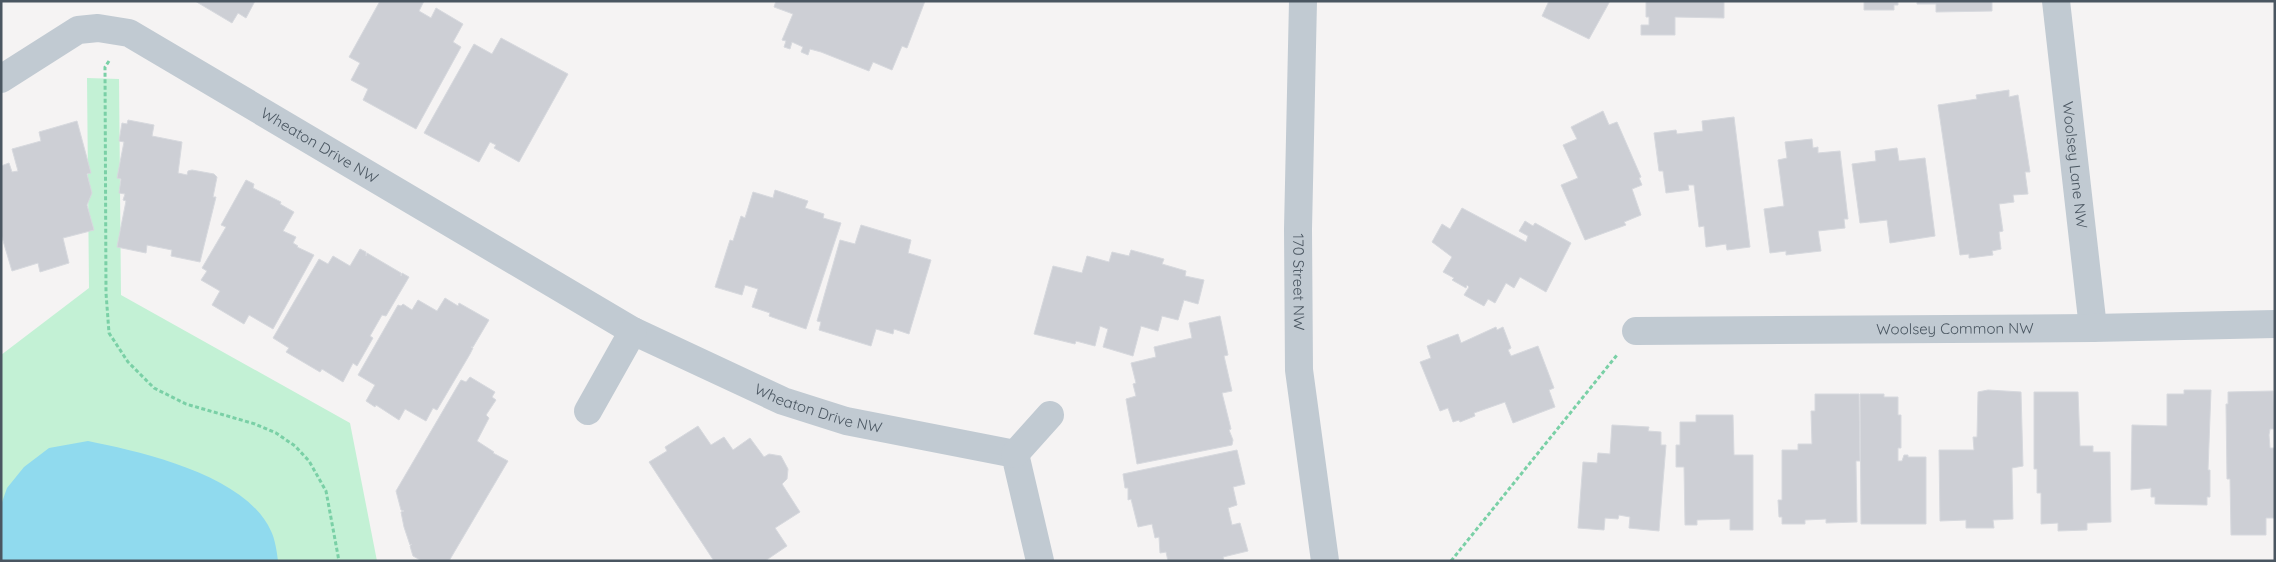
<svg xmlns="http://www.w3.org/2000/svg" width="2276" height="562" font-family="Quicksand,sans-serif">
<rect width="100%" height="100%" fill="#f5f3f3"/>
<path fill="#c3f1d5" d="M87 78 119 79 121 295 350 423 377 561H1V355L89 288Z"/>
<path fill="#90daee" d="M88 441C142 452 246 475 271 531 275 539 277 552 278 561H1V505L7 488 24 467 49 448Z"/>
<path fill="#cdcfd5" stroke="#d7d9de" d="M195 1H255L246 18 238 13 232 23Z
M380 1H424L419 11 431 18 436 8 463 24 453 42 461 47 416 129 363 100 368 89 351 80 360 63 349 57Z
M776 1H925L907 48 902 46 892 70 873 62 869 71 821 52 810 49 808 55 801 52 803 47 792 42 790 49 784 47 786 41 782 40 793 14 774 7Z
M1610 1 1589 39 1542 16 1549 1Z
M1646 1H1724V18L1675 17V35H1641V25H1649V17H1646Z
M1864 1H1898V5H1894V10H1864Z
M1917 1H1992V11L1936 12V4H1917Z
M501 38 568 74 519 162 494 148 496 145 490 142 479 162 424 133 474 44 492 54Z
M2009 90V97L2018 95 2030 172H2025L2028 194 2013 195 2014 202 1999 204 2003 231 1999 232 2001 249 1992 251 1993 255 1969 258V254L1960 255 1938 105 1977 99 1976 95Z
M1603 111 1609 125 1617 122 1641 177 1639 178 1642 185 1632 189 1641 215 1624 222 1626 225 1585 240 1561 185 1578 178 1563 145 1577 139 1571 127Z
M1734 117 1750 247 1727 250 1726 244 1706 247 1704 226 1699 227 1694 185H1688L1689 190 1666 193 1663 171H1659L1654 133 1676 130 1677 134 1703 131 1702 121Z
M128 120 154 125 152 136 182 142 178 173 187 175 188 171 192 170 214 174 217 177 213 197H216L200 262 171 256 172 250 147 245 146 253 117 247 126 201 123 200 125 194 119 193 121 179 117 178 124 142 119 141 122 123 127 124Z
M77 121 91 173 87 174 92 193 87 205 94 230 63 238 69 263 40 272 38 263 12 271 1 234V166L9 163 12 172 18 171 12 149 41 141 39 132Z
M1812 139 1813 148 1818 147V153L1840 151 1848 219H1844L1845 228 1818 231 1821 251 1786 255V251L1770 253 1764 209 1784 206 1778 160 1787 158 1785 142Z
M1897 148 1899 161 1925 158 1935 236 1890 243 1887 220 1860 223 1852 164 1876 161 1875 151Z
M246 180 254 184 253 188 281 202 280 204 294 212 283 231 296 237 293 243 298 246 297 247 314 255 273 329 249 315 244 324 212 305 220 291 201 280 207 271 202 268 226 227 221 225Z
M775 190 808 201 805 208 824 214 823 218 841 223 806 329 769 316 770 313 752 307 758 289 745 285 742 295 715 287 730 240 733 241 741 216 745 218 753 192 773 198Z
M1462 208 1526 242 1528 236 1519 231 1525 221 1533 226 1535 223 1571 243 1546 292 1520 277 1514 288 1506 283 1495 303 1488 299 1484 306 1464 295 1469 287 1467 285 1466 288 1452 280 1454 278 1443 272 1452 257 1432 242 1442 224 1450 229Z
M861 225 911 240 908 253 931 260 909 334 894 329 893 334 876 329 871 346 819 330 821 322 817 321 840 240 855 244Z
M360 249 366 252V256L367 253 401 273V276L402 273 409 277 386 316 382 315 370 336 373 338 357 366 353 363 343 382 322 369 320 372 286 352 289 348 273 338 319 259 328 264 333 256 350 266Z
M1131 250 1164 259 1162 264 1186 271 1185 276 1204 280 1198 304 1184 300 1178 320 1162 316 1158 331 1141 326 1133 356 1103 347 1108 329 1100 326 1095 346 1076 341 1075 344 1034 334 1053 266 1082 273 1087 256 1109 262 1112 252 1129 256Z
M445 298 458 306 459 303 489 320 473 347H471L473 348 470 354 437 410 433 408 426 421 405 409 399 420 376 405 375 407 366 401 375 385 358 375 398 305 401 306 403 304 412 310 418 300 437 311Z
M1220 316 1228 355 1224 356 1232 391 1222 393 1231 429 1229 430 1233 440 1232 445 1137 464 1126 399 1136 396 1133 384 1136 383 1131 363 1156 357 1154 347 1192 338 1189 323Z
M1496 327 1497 330 1503 327 1511 348 1508 350 1511 356 1538 346 1554 388 1549 390 1555 407 1513 423 1505 402 1474 413 1475 416 1460 422 1459 420 1453 422 1448 408 1440 411 1420 362 1431 358 1427 346 1458 334 1461 343Z
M470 377 495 392 492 397 496 400 486 415 489 418 477 441 494 452 493 453 508 461 449 561H422L413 556 410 546 412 544 410 545 404 527 401 512 404 511 401 510 396 491 461 380 466 382Z
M1988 390 2021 392 2023 466 2012 468 2013 519 1993 520 1994 528H1966V520L1940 521 1939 450H1974L1973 437H1977L1978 392Z
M2184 390H2211L2208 470H2210V497H2207V505L2155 504V497H2151V488L2131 490 2132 425 2167 426V394H2184Z
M2273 391 2274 429H2270L2269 435 2270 448H2275V518H2266V535H2231L2230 479H2227L2226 404H2228V392Z
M2034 392H2078L2080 446H2093V452H2110L2111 522 2087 523V530L2058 531V523L2041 524V493H2037V469H2034Z
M1815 394H1859L1860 461H1856L1857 522 1826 523V519L1805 520V524H1782V517H1779L1778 500H1782V450H1798V444H1812L1811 411H1815Z
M1860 394H1884V397H1898V415H1901V448H1898V461H1902L1904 455H1908V457H1926V524H1861Z
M1696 415H1733L1734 455H1753V530H1730V519L1697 520V525H1685L1684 467H1676V445H1680V422H1696Z
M1612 425 1649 427 1648 431 1661 432V445H1666L1659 531 1629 528 1630 517 1619 515 1618 519 1605 518 1604 530 1578 528 1583 462 1597 463 1598 453 1610 454Z
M698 426 711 445 724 437 733 450 750 438 764 457 769 454 781 456 788 469 787 479 782 484 800 512 775 528 787 546 765 561H714L649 462 667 451 665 447Z
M1237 450 1245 484 1233 487 1237 505 1228 508 1232 525 1240 523 1248 551 1223 557 1224 560 1220 561H1168L1166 552 1160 553 1159 537 1155 538 1152 524 1138 527 1131 499 1128 500V488H1125L1123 474Z"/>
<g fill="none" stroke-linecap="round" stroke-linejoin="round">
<path stroke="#7ad0a6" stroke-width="3" stroke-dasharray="4 2.5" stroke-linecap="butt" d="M109 61 105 67 106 293 109 333 128 362 154 388 186 404 255 424 276 433 295 446 309 461 326 491 339 561
M1451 561 1617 355"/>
<g stroke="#c1cad2" stroke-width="28">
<path id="s1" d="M2056 1 2093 328"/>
<path id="s2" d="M1 79 78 30 98 28 129 33 633 331 783 401 846 421 1015 454 1040 561"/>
<path id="s3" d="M1636 331 2093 328 2275 324"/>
<path d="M588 411 633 331"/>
<path d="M1015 454 1050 415"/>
</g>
<path stroke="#c1cad2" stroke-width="28" id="s4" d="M1303 1 1298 229 1299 370 1325 561"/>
</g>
<g text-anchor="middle" stroke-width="5" stroke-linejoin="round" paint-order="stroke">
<g font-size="15" fill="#4a5661" stroke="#fff">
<text dy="5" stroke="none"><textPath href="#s2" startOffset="364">Wheaton Drive NW</textPath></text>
<text dy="5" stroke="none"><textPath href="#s1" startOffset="165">Woolsey Lane NW</textPath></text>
<text dy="5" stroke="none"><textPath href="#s4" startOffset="281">170 Street NW</textPath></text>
<text dy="5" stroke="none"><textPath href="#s3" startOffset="319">Woolsey Common NW</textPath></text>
<text dy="5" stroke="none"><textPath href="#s2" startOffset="930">Wheaton Drive NW</textPath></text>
</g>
</g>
<rect width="2276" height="562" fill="none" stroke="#4a5661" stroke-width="5"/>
</svg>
